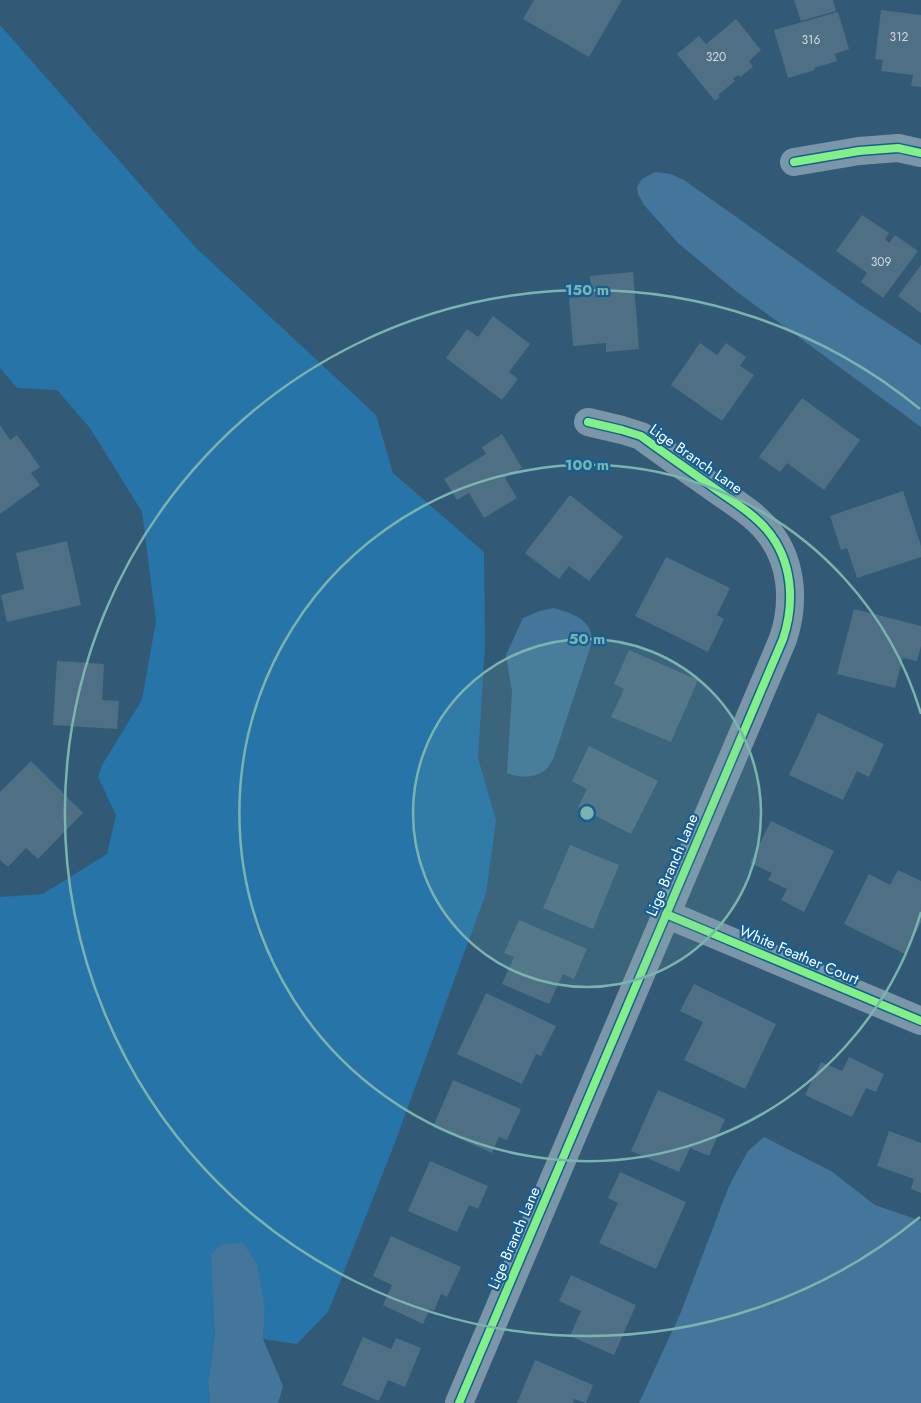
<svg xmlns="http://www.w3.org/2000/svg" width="921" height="1403" font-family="Jost,sans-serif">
<rect width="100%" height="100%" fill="#325a76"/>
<path fill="#2774a8" d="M0 25 195 247 376 415 393 473 484 552 485 645 478 758 496 820 486 893 394 1145 328 1312 297 1344 263 1339 265 1311 212 1254 215 1335 208 1383 210 1403H0V897L43 894 107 854 116 815 98 777 102 765 142 700 156 621 142 512 90 428 57 390 17 388 0 368Z"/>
<path fill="#43769a" d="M655 172 671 174 684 180 860 305 921 345V427L737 292 678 243 644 205 638 194 637 187 642 179Z
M553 608C567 612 587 617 591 633 592 636 591 642 591 645L554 757C552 760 551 764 548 767 539 779 519 778 507 773L512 692 506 655 523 618 540 611Z
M764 1137 831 1171 875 1205 921 1221V1403H639L681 1312 729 1186 748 1151Z
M243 1243 257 1264 265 1311 263 1339 283 1386 278 1403H210L208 1383 215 1335 211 1254 222 1244Z"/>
<path fill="#4f6f85" d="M534 0H622L589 57 523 19Z
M794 0H833L836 11 801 21Z
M881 10 921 15V87L911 86 913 75 881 71 883 60 875 59Z
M838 12 849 49 835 54 837 61 814 68 815 70 788 78 774 30Z
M736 19 761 50 749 61 753 67 740 77 738 75 733 79 735 81 718 95 720 97 715 101 677 54 699 36 706 44Z
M862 215 889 233 885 239 889 243 895 235 918 251 883 298 861 282 867 273 836 251Z
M921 265V313L898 296Z
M633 272 639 349 606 352V343L573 346 569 298 592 296 590 276Z
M493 316 530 344 509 372 518 379 502 400 446 358 467 329 478 337Z
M700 343 717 355 726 343 746 357 740 366 754 375 722 421 671 385Z
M802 398 860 440 824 490 787 463 780 472 759 457Z
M0 425 10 440 17 435 40 467 31 473 40 485 0 514Z
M502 434 522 468 505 478 517 498 484 518 469 493 457 500 444 479 486 454 482 447Z
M903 491 921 546V557L857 578 847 548 841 550 830 516Z
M570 495 623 537 589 581 569 566 559 579 525 553Z
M67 541 81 605 7 622 1 595 24 589 16 553Z
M666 557 730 588 717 615 724 619 708 652 635 616Z
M854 609 921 626V646L917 661 903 658 895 688 837 674Z
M629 650 698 680 671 742 611 717 624 689 614 684Z
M57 661 104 664 102 700 119 701 117 729 53 725Z
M818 713 884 744 869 777 857 771 843 800 789 775Z
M589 746 658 781 631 834 578 807 587 789 572 781Z
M31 761 83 813 38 859 26 848 8 867 0 860V792Z
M771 821 834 851 804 912 781 900 787 889 768 880 772 873 750 863Z
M570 845 619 865 593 929 543 908Z
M898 870 921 881V922L905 954 844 924 869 874 890 885Z
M519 920 587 949 574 979 563 974 549 1004 502 984 514 957 504 953Z
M694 984 776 1024 745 1089 684 1060 703 1022 680 1011Z
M486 993 556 1026 541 1056 536 1054 522 1084 457 1054Z
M849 1057 884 1074 876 1092 866 1088 852 1117 805 1095 821 1062 842 1071Z
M453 1080 521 1109 507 1140 499 1137 492 1153 433 1127Z
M658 1090 725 1119 709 1156 690 1148 679 1172 631 1151Z
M889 1131 921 1143V1193L911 1189 914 1179 877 1166Z
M430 1161 488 1186 478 1209 469 1205 457 1232 408 1211Z
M620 1172 686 1202 656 1269 599 1243 618 1203 608 1198Z
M391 1236 461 1267 447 1297 441 1294 434 1311 430 1309 423 1324 383 1305 392 1285 373 1276Z
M571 1275 636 1305 614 1355 570 1336 581 1311 559 1301Z
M363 1337 391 1349 396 1338 421 1348 405 1387 388 1380 379 1401 342 1385Z
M535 1360 593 1385 586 1403 574 1399 573 1403H517Z"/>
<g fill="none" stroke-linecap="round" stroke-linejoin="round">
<path stroke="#7b96a9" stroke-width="28" d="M794 162 859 151 898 148 921 153
M666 914 921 1021
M459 1403 783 639C795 603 793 561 767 530 752 512 729 499 710 485 687 469 664 453 641 436L622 430 588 422"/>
<defs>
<path id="cycleway" d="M794 162 859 151 898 148 921 153
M666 914 921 1021
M459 1403 783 639C795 603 793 561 767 530 752 512 729 499 710 485 687 469 664 453 641 436L622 430 588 422"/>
</defs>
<use href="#cycleway" stroke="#155f93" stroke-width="11"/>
<use href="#cycleway" stroke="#82f089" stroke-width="8"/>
</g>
<circle cx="587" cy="813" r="174" fill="#7bb4af" fill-opacity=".12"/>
<g fill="none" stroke="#7bb4af" stroke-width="2.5">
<circle cx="587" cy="813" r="174"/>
<path d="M921 912A348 348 0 1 1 921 714"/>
<path d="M920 1217A523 523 0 1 1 920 409"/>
</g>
<g text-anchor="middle" stroke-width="4.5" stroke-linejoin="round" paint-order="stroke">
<g font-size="12" fill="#d3dbe0">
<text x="899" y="41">312</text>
<text x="811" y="44">316</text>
<text x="716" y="61">320</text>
<text x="881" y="266">309</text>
</g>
<g font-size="15" fill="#fff" stroke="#155f93">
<text transform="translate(696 459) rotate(35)" y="5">Lige Branch Lane</text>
<text transform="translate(672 865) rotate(-67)" y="5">Lige Branch Lane</text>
<text transform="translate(799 955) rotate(23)" y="5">White Feather Court</text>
<text transform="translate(514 1238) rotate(-67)" y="5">Lige Branch Lane</text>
</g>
</g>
<circle cx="587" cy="813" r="8" fill="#7bb4af" stroke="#155f93" stroke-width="2.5"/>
<g font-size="15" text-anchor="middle" font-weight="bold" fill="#7bb4af" stroke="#155f93" stroke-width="4.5" stroke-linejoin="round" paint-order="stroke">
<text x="587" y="295">150 m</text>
<text x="587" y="470">100 m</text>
<text x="587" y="644">50 m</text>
</g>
</svg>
